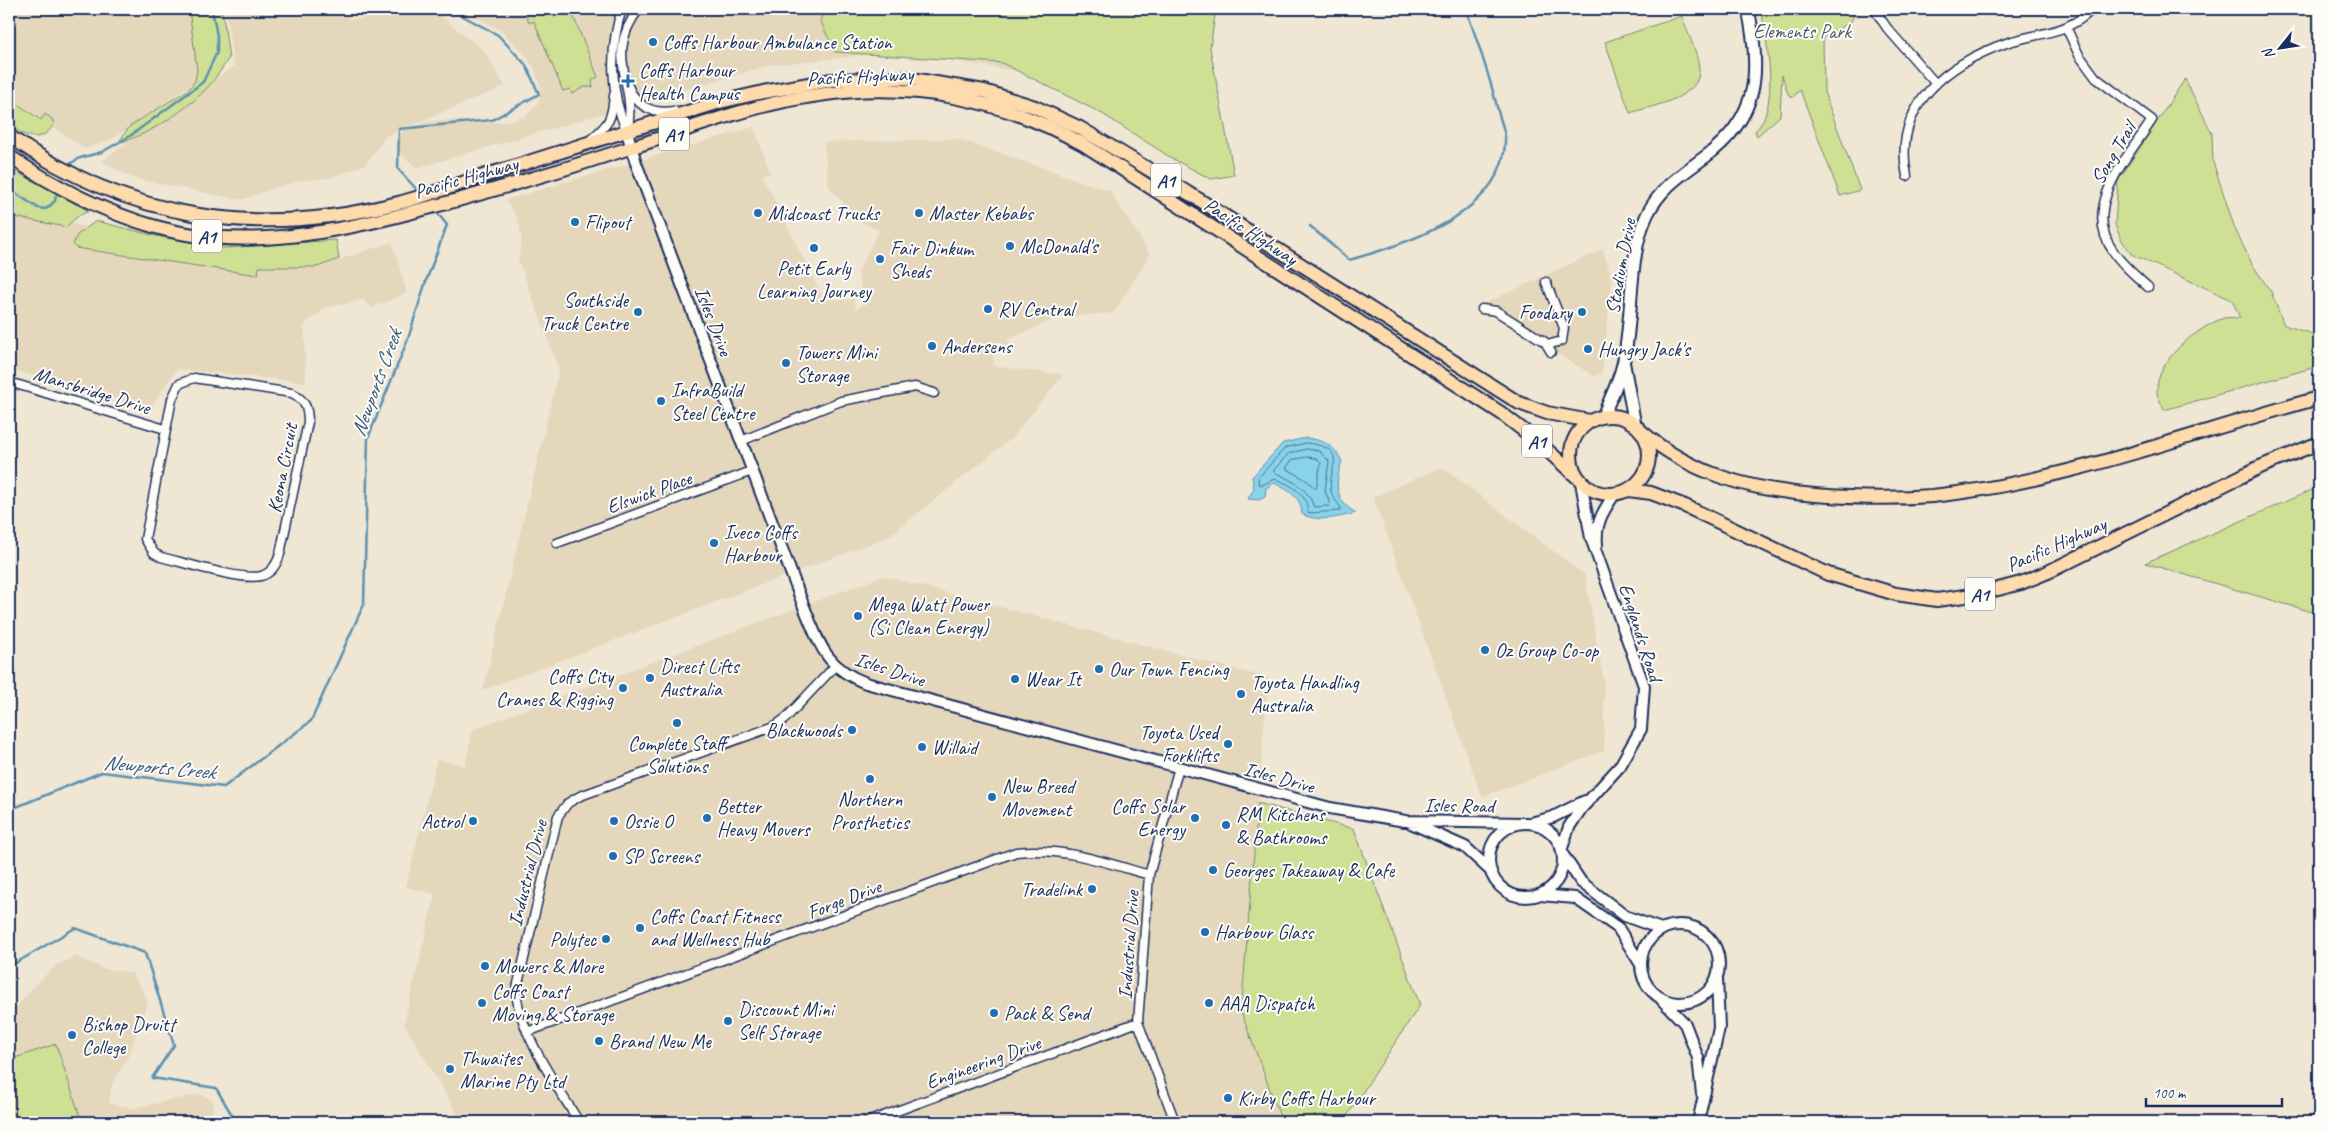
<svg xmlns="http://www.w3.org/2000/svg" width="2328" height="1131" font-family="Caveat,sans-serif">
<rect width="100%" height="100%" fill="#efe6d4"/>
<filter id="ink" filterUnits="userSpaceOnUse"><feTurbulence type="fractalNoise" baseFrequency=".02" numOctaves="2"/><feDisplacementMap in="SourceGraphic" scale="10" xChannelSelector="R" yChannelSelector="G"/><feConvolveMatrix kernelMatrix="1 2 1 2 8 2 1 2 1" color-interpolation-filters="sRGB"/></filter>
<g filter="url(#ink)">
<path fill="#e5d7bc" d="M9 9H195L200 79 114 138 85 149 9 97Z
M225 9H345L349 19 438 14 483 50 505 86 386 136 366 164 331 178 302 180 274 188 241 200 132 178 102 161 234 66Z
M461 9H1193L1030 73 895 52 770 65 417 168 402 155 395 142 405 129 432 121 452 120 473 124 512 121 524 117 538 104 541 89 535 69 525 54 500 30Z
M754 127 770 172 762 175 824 300 854 299 856 310 865 303 858 272 879 230 862 223 829 187 824 142 959 139 1110 191 1150 254 1114 313 1059 317 1007 340 1012 343 993 353 994 366 1063 375 1012 438 888 537 483 690 559 369 518 260 522 239 518 219 505 200Z
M9 201 177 260 317 267 392 242 407 293 372 308 363 300 325 308 304 325 306 382 177 369 150 408 9 369Z
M1603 249 1612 279 1602 373 1594 376 1494 316 1481 305Z
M1442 467 1585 575 1604 683V751L1482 797 1373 497Z
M883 576 1268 678 1241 1012 1282 1122H462L404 1024 435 894 406 887 437 759 465 766 473 729Z
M77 956 104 969 132 973 148 1001 128 1057 112 1084 109 1103 133 1108 200 1094 213 1100 212 1122H9V1012L17 1006 36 984 57 965Z"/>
<path fill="#cfe094" stroke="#758879" d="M189 9H222L229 58C222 68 215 80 206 89 185 111 151 133 122 142L120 140 130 126 188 90 195 81 197 70Z
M523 9H581L572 13 598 77 592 80 593 87H584L572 94 570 89 563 91 534 21 529 23Z
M826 9H1216L1210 48 1234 175 1211 179 1173 159 1101 113 1002 63 835 52 820 20Z
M1761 9H1863L1855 12 1851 22 1823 37 1824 92 1860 190 1840 196 1800 90 1792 98 1788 94 1782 75 1780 116 1757 136 1755 131C1781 109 1766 38 1761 9Z
M1682 16C1687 33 1698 52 1699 68 1703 98 1651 106 1630 113L1605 42Z
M2185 79 2212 133 2213 162 2235 229 2252 264 2271 292 2284 325 2319 336V366L2164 410C2162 405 2157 397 2157 392 2155 360 2198 327 2224 318 2229 317 2235 318 2240 318L2232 300 2131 254 2121 239 2115 225 2118 181Z
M9 98 41 120 45 114 52 119 54 124C42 145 24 137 9 124Z
M9 168 89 211 78 216 66 227 14 217 9 209Z
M96 221 156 236 226 248 336 240 339 259 317 267H259L258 275 76 248 73 244 77 235Z
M2319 487V614L2145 563Z
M1258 803 1354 829 1420 1005 1343 1122H1282L1241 1012Z
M56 1044 82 1122H9V1060Z"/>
<path fill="#88d3e9" stroke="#5c91b1" d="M1306 438C1323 440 1335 445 1342 462 1334 483 1335 501 1356 513 1340 517 1317 523 1302 514 1301 496 1289 491 1274 483L1266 488 1265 497 1259 500 1248 499 1254 488 1252 477 1283 443Z"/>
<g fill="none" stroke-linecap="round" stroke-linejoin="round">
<path stroke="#477196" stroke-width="1" d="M1307 443C1352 449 1327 467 1331 491 1332 497 1338 503 1341 508L1340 511 1309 513C1306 509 1308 506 1306 502 1301 490 1286 482 1274 479L1262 485 1259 484 1258 478 1285 448Z
M1307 449 1319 451 1329 461 1325 491 1330 503 1329 506 1314 507C1306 485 1291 481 1273 471L1288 454Z
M1307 457 1316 458 1321 463 1316 489 1306 480 1286 468 1292 460Z"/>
<path stroke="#5c91b1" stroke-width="2.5" d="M71 163 80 158 102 152 130 136 203 82 217 52V36L212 9
M9 189 38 208 46 209 55 201 56 196
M420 193 398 169 399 129 492 120 539 94 526 65 498 35 450 9
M1310 226 1349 260C1407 244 1508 212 1505 137 1504 128 1500 119 1498 111 1490 76 1478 43 1466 9
M9 810 102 772 224 787 311 721 364 604 368 438 408 339 425 284 447 225 435 210
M9 967 75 928 145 953 174 1045 152 1078 216 1088 236 1122"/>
<defs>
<path id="minor" d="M622 9C609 48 610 94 627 132
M1874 9 1887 28 1936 84
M2067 29 2079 55 2096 78 2152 120C2128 157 2081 206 2113 251 2122 265 2136 276 2148 287
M628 86C637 107 652 114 674 111
M627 131C639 86 602 56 639 9
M590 140C609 124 612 120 614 95
M1907 176C1892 105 1948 63 2009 42 2039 33 2070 33 2092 9
M1546 282 1564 328 1562 341 1547 345
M1482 309 1496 311 1545 342 1551 352
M194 378 292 393C305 400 308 408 308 422L280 554C277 564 272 573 261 576 242 581 182 562 161 557L154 553 145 539 172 399 179 384Z
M9 382 165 429
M741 441 841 401 915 387 934 393
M557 543 752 471
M527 1032 1016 852C1064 847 1104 862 1149 875
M579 1122C557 1086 520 1034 516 992L558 816 568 803 580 796 775 726 786 718 835 666
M867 1122 1138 1022
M1175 1122 1138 1022 1149 875 1179 767"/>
<path id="tertiary" d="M627 132 636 163 804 607C820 645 825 667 866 683L1330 808 1405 821 1524 823
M1597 544C1595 524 1603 511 1614 495
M1411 823 1465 847 1491 871
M1531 823 1553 817 1585 801
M1489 860a37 37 0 1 1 74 0a37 37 0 1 1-74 0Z
M1562 848 1569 827 1581 809 1620 766 1641 729 1644 686 1591 538 1581 482
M1563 855 1581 882 1625 916 1661 929
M1540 895 1575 898 1618 928 1640 963
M1641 964a39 39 0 1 1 78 0a39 39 0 1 1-78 0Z
M1662 1000 1685 1024 1698 1058 1702 1094
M1698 1122 1719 1028 1717 978"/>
<path id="secondary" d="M1624 365 1635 425
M1603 416C1610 399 1619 382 1623 364 1634 318 1627 256 1647 215 1660 188 1682 174 1705 157 1760 117 1761 70 1748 9"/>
<path id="trunk" d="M9 136C130 220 256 239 398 203 434 194 468 180 503 170 575 147 648 124 720 102L763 92 832 80 906 78 984 91 1035 107 1080 128 1198 199 1519 403 1547 413 1590 421
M9 156C51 185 106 213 156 227 235 250 322 235 401 215 479 195 557 172 633 147 692 128 751 105 812 96 907 80 1000 98 1083 144L1501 413 1536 440 1578 478
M1571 455a39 39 0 1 1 78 0a39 39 0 1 1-78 0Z
M1641 431C1690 474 1751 490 1815 495 1853 498 1893 499 1932 496 2062 483 2193 432 2319 398
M1629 490 1651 493 1685 506 1828 574 1896 594 1937 600 1979 594 2021 583 2048 572 2260 467 2319 443"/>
</defs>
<use href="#minor" stroke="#1b2f5e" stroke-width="11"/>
<use href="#tertiary" stroke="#1b2f5e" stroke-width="14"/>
<use href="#secondary" stroke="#1b2f5e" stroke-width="15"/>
<use href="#trunk" stroke="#1b2f5e" stroke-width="16"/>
<use href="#minor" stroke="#fdfcf7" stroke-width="8"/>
<use href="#tertiary" stroke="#fdfcf7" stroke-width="10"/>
<use href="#secondary" stroke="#fdfcf7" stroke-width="11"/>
<use href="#trunk" stroke="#fedbac" stroke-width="12"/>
</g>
</g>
<g fill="#1f6fb2" stroke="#fdfcf7" stroke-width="2">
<circle cx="653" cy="42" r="5"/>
<path d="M625.5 73.5h5v5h5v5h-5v5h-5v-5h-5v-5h5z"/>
<circle cx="758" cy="213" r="5"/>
<circle cx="919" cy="213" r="5"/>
<circle cx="575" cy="222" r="5"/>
<circle cx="1010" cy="246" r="5"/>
<circle cx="814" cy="248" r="5"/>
<circle cx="880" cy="259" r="5"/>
<circle cx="988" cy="309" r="5"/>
<circle cx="638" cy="312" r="5"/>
<circle cx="1582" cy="312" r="5"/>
<circle cx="932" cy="346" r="5"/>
<circle cx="1588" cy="349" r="5"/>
<circle cx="786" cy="363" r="5"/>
<circle cx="661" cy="401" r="5"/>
<circle cx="714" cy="543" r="5"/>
<circle cx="858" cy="616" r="5"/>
<circle cx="1485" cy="650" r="5"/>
<circle cx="1099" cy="669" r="5"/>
<circle cx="650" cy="678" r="5"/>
<circle cx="1015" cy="679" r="5"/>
<circle cx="623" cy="688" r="5"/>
<circle cx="1241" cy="694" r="5"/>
<circle cx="677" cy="723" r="5"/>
<circle cx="852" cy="730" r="5"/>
<circle cx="1228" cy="744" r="5"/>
<circle cx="922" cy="747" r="5"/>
<circle cx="870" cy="779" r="5"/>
<circle cx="992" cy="797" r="5"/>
<circle cx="707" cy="818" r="5"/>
<circle cx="1195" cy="818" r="5"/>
<circle cx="473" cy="821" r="5"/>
<circle cx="614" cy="821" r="5"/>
<circle cx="1226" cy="825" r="5"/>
<circle cx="613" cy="856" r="5"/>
<circle cx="1213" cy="870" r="5"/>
<circle cx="1092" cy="889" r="5"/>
<circle cx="640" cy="928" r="5"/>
<circle cx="1205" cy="932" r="5"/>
<circle cx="606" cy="939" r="5"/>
<circle cx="485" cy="966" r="5"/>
<circle cx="482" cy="1003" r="5"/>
<circle cx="1209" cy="1003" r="5"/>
<circle cx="994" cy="1013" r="5"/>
<circle cx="728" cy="1021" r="5"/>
<circle cx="72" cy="1035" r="5"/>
<circle cx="599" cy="1041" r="5"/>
<circle cx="450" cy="1069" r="5"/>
<circle cx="1228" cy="1098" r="5"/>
</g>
<g text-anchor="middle" stroke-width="4" stroke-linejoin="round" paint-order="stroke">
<g fill="#fdfcf7" stroke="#5f6c8c" stroke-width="1">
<rect x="659" y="117.5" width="30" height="33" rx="4"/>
<rect x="1151" y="163.5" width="30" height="33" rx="4"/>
<rect x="192" y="219.5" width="30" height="33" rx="4"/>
<rect x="1522" y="424.5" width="30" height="33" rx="4"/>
<rect x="1965" y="577.5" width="30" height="33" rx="4"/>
</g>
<g font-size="19" font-weight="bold" fill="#1b2f5e">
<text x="674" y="141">A1</text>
<text x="1166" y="187">A1</text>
<text x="207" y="243">A1</text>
<text x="1537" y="448">A1</text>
<text x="1980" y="601">A1</text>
</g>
<g font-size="20" fill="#485b6c" stroke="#fdfcf7">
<text x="1802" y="38">Elements Park</text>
</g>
<g font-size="20" fill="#1b2f5e" stroke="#fdfcf7" text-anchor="start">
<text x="663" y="49">Coffs Harbour Ambulance Station</text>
<text x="639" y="77">Coffs Harbour<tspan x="639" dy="23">Health Campus</tspan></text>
<text x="768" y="220">Midcoast Trucks</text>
<text x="929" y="220">Master Kebabs</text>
<text x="585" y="229">Flipout</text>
<text x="1020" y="253">McDonald's</text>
<text x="890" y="255">Fair Dinkum<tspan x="890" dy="23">Sheds</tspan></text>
<text x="814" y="275" text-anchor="middle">Petit Early<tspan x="814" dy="23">Learning Journey</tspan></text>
<text x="628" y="307" text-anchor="end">Southside<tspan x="628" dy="23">Truck Centre</tspan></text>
<text x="998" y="316">RV Central</text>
<text x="1572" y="319" text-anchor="end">Foodary</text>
<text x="942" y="353">Andersens</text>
<text x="1598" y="356">Hungry Jack's</text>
<text x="796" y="359">Towers Mini<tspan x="796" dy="23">Storage</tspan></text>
<text x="671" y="397">InfraBuild<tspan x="671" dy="23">Steel Centre</tspan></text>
<text x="724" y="539">Iveco Coffs<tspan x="724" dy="23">Harbour</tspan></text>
<text x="868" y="611">Mega Watt Power<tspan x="868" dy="23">(Si Clean Energy)</tspan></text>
<text x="1495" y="657">Oz Group Co-op</text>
<text x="660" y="673">Direct Lifts<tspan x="660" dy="23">Australia</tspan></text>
<text x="1109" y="676">Our Town Fencing</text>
<text x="613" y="683" text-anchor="end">Coffs City<tspan x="613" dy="23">Cranes &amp; Rigging</tspan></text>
<text x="1025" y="686">Wear It</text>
<text x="1251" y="689">Toyota Handling<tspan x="1251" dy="23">Australia</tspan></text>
<text x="842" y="737" text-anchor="end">Blackwoods</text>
<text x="1218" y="739" text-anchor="end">Toyota Used<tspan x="1218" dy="23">Forklifts</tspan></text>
<text x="677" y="750" text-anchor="middle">Complete Staff<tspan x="677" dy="23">Solutions</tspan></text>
<text x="932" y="754">Willaid</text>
<text x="1002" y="793">New Breed<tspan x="1002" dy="23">Movement</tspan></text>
<text x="870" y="806" text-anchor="middle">Northern<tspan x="870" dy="23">Prosthetics</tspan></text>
<text x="717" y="813">Better<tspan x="717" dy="23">Heavy Movers</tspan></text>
<text x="1185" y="813" text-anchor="end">Coffs Solar<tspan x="1185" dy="23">Energy</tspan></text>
<text x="1236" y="821">RM Kitchens<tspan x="1236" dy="23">&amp; Bathrooms</tspan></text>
<text x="463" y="828" text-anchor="end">Actrol</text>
<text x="624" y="828">Ossie O</text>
<text x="623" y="863">SP Screens</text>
<text x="1223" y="877">Georges Takeaway &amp; Cafe</text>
<text x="1082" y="896" text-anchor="end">Tradelink</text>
<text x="650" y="923">Coffs Coast Fitness<tspan x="650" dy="23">and Wellness Hub</tspan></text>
<text x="1215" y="939">Harbour Glass</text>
<text x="596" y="946" text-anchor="end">Polytec</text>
<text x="495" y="973">Mowers &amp; More</text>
<text x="492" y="998">Coffs Coast<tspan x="492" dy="23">Moving &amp; Storage</tspan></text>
<text x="1219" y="1010">AAA Dispatch</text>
<text x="738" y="1016">Discount Mini<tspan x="738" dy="23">Self Storage</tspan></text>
<text x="1004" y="1020">Pack &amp; Send</text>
<text x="82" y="1031">Bishop Druitt<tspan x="82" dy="23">College</tspan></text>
<text x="609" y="1048">Brand New Me</text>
<text x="460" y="1065">Thwaites<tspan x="460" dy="23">Marine Pty Ltd</tspan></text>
<text x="1238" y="1105">Kirby Coffs Harbour</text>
</g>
<g font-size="20" fill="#1b2f5e" stroke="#fdfcf7">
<text transform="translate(860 76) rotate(-3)" y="7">Pacific Highway</text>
<text transform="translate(2113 153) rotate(-59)" y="7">Song Trail</text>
<text transform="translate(466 177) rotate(-16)" y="7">Pacific Highway</text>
<text transform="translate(1251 231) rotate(33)" y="7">Pacific Highway</text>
<text transform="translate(1620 266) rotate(-80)" y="7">Stadium Drive</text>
<text transform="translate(714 321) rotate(69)" y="7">Isles Drive</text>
<text transform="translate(92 390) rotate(17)" y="7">Mansbridge Drive</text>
<text transform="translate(282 468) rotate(-79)" y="7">Keona Circuit</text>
<text transform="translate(649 492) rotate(-20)" y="7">Elswick Place</text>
<text transform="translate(2056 544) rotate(-24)" y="7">Pacific Highway</text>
<text transform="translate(1641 632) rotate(72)" y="7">Englands Road</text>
<text transform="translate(890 669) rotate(18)" y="7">Isles Drive</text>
<text transform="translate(1279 777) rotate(15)" y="7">Isles Drive</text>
<text transform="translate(1459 805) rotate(1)" y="7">Isles Road</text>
<text transform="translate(527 873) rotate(-76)" y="7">Industrial Drive</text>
<text transform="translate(844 899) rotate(-21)" y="7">Forge Drive</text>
<text transform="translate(1128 945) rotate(-86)" y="7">Industrial Drive</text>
<text transform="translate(983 1062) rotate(-20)" y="7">Engineering Drive</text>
</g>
<g font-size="21" font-style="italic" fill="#365881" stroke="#fdfcf7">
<text transform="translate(376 383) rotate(-70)" y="7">Newports Creek</text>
<text transform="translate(159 767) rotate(5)" y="7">Newports Creek</text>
</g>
</g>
<rect width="2328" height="1131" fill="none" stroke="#fdfcf7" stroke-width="30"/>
<rect x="15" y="15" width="2298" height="1101" fill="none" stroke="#1b2f5e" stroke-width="2" filter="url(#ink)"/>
<g transform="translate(2280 48) rotate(240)" stroke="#fdfcf7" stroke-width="4" paint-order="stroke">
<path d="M0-4L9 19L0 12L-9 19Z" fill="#1b2f5e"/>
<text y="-8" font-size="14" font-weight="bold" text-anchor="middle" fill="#1b2f5e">N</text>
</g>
<path d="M2146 1098v8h136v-8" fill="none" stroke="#1b2f5e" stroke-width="2.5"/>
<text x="2153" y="1098" font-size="15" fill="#1b2f5e" stroke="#fdfcf7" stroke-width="4" paint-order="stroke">100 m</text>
</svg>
